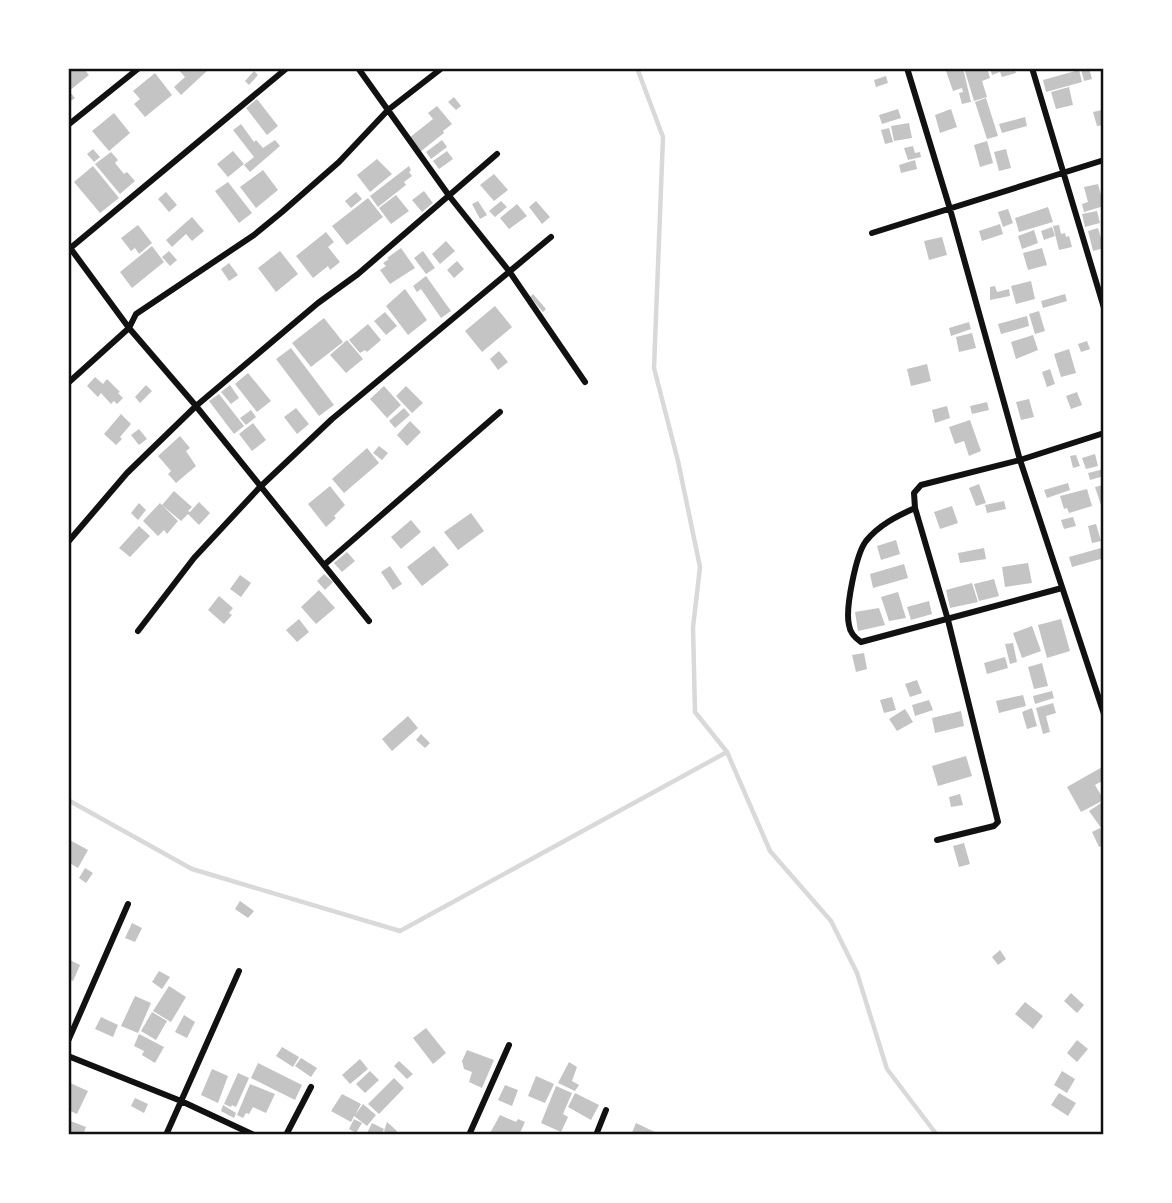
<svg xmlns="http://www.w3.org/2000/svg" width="1172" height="1203" font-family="'Alegreya Sans',sans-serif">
<rect width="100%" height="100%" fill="#fff"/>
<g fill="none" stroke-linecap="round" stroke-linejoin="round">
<path stroke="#d9d9d9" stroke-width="4.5" d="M637 68 663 137 654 368 678 461 700 567 693 627 695 712 727 752 770 851 831 921 857 973 887 1069 937 1135
M68 800 192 869 400 931 727 752"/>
</g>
<path fill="#c4c4c4" d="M68 68H83L89 75 69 91 75 98 68 103Z
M177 68H206L208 70 181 95 174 87 185 77Z
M955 68H963L971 102 962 104 959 93 963 92 962 88 953 91 946 71Z
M964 68H987L990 78 982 81 987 97 974 101Z
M990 68H1014L1016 73 1002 77 1000 72 992 75Z
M1089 68 1092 79 1084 81 1081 69Z
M1079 70 1082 82 1046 92 1043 80Z
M254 71 258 75 249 85 245 81Z
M155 73 172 95 145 117 134 104 140 99 133 91Z
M886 76 888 83 876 87 874 80Z
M1069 87 1073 105 1056 109 1051 92Z
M454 97 461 106 456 110 448 102Z
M986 98 998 136 987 139 975 102Z
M257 99 278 126 267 135 246 108Z
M437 106 452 124 443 131 444 133 420 152 409 138 433 119 428 113Z
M898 109 901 118 882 124 879 115Z
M951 109 957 127 940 133 935 115Z
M1102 110 1104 125 1097 126 1093 112Z
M114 113 130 133 109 151 92 131Z
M1025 117 1027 126 1002 133 999 124Z
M909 123 912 138 894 141 891 126Z
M241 124 254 142 256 140 263 148 275 140 280 146 250 172 244 165 254 157 233 130Z
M889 128 893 142 885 144 881 130Z
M442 140 447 147 431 159 426 152Z
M987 141 993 163 980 167 974 145Z
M913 146 915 153 920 152 921 157 908 160 904 148Z
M93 149 100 157 94 162 87 154Z
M1006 149 1011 168 999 171 994 152Z
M233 151 244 164 228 177 217 164Z
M447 151 453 159 439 169 433 161Z
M111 152 118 160 115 163 124 174 127 172 135 181 120 194 95 164Z
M377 159 392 174 370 192 357 175Z
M915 160 917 169 901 173 899 165Z
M93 166 119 198 100 213 74 182Z
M409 166 411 170 409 172 412 176 404 182 406 185 378 207 370 196Z
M263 170 278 190 256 208 240 187Z
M494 174 508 190 494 201 480 185Z
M228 182 252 213 239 223 215 191Z
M1098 184 1104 206 1084 212 1082 204 1088 202 1084 187Z
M424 191 433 203 422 212 412 200Z
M166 192 177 205 169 212 158 199Z
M356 192 362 199 351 208 345 201Z
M396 195 409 211 391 224 379 208Z
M368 198 383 217 347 245 332 226Z
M478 201 487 215 480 219 472 204Z
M501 201 507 207 495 217 489 211Z
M536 201 550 217 542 224 529 207Z
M517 204 527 216 509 229 500 218Z
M1048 207 1053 222 1019 232 1015 218Z
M1008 209 1013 223 1003 227 998 212Z
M1097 211 1100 223 1085 227 1082 214Z
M192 217 204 231 192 241 186 234 172 247 166 240Z
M1000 224 1003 234 982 241 979 231Z
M138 225 152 243 139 254 135 248 131 251 121 238Z
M1059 225 1061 234 1065 233 1066 237 1069 236 1072 247 1059 250 1053 226Z
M1052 227 1055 236 1044 240 1041 231Z
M1098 228 1104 248 1093 251 1088 231Z
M1034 230 1038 243 1022 249 1018 236Z
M326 232 334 242 328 247 340 262 330 270 328 266 313 278 296 256Z
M942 237 947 255 929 260 924 241Z
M446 241 455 251 440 264 432 254Z
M152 246 164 262 132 288 120 272Z
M401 248 415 268 390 284 380 270 386 266 383 263 389 259 387 258Z
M1042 248 1047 265 1028 270 1023 253Z
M169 251 177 260 170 266 162 257Z
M280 251 298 274 276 292 258 268Z
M423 251 435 268 426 274 414 258Z
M457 261 464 269 454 278 447 270Z
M229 263 238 275 229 281 221 269Z
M426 276 451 311 441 318 421 289 417 292 413 286Z
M1031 281 1035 299 1016 304 1011 286Z
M995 286 997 292 1009 289 1010 296 990 300V287Z
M405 289 427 320 408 335 386 306Z
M533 294 546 309 543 312 530 297Z
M1065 294 1067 301 1043 308 1041 301Z
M495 306 512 327 482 352 465 331Z
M1039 311 1045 331 1035 334 1029 314Z
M385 312 397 326 386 335 374 321Z
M1027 316 1029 326 1001 334 998 324Z
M324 318 343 342 311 367 292 343Z
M969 322 971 329 951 336 949 328Z
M368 324 381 340 367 352 365 350 360 353 349 340Z
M972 333 976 348 959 352 956 337Z
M1033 335 1038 350 1016 359 1011 342Z
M347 340 363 359 346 373 330 355Z
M1087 341 1090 349 1081 352 1078 344Z
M291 348 334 405 319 416 276 359Z
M1069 349 1076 373 1061 377 1054 354Z
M499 351 508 362 498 370 490 359Z
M927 364 931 381 911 386 907 369Z
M1050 369 1055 384 1047 387 1042 372Z
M248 373 271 401 257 412 235 384Z
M95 377 103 384 107 379 120 392 118 393 123 398 117 404 114 401 111 404 101 393 98 397 87 386Z
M146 385 152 391 140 403 135 397Z
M230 385 239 398 231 404 221 392Z
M384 386 401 405 387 418 370 399Z
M406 386 423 403 412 413 396 396Z
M1077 392 1082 405 1071 409 1066 396Z
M219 394 244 426 234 434 209 401Z
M1029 399 1034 417 1021 420 1016 402Z
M987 402 989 410 972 414 970 406Z
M947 406 950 418 935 423 932 410Z
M296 408 309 424 297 434 284 417Z
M404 408 410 415 395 428 389 421Z
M251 410 256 417 246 425 240 418Z
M121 414 131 424 120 437 122 439 116 445 104 434Z
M970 420 981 451 969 456 964 441 955 444 949 427Z
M410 421 421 432 407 446 397 435Z
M253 423 266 440 252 451 239 434Z
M139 429 147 439 139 445 131 435Z
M180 436 190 448 186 451 196 466 176 483 168 474 171 471 158 456Z
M379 446 388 453 382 460 373 453Z
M367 448 379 463 344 493 332 479Z
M1095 454 1098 466 1086 469 1082 458Z
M1076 455 1080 466 1073 468 1070 456Z
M1104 469V476L1090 480 1088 473Z
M1068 483 1070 490 1047 498 1044 490Z
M979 484 986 503 976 506 969 488Z
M1104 485V511H1103L1095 487Z
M330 486 345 505 334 516 336 518 326 527 308 504Z
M1087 489 1092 506 1069 513 1067 508 1064 509 1060 496Z
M174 491 192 507 188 511 190 512 199 502 210 513 199 525 188 514 181 521 162 505Z
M1004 501 1006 509 987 513 985 505Z
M139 503 146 510 138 520 131 513Z
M160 503 178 521 167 534 164 530 158 536 143 521Z
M952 506 958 523 940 529 934 512Z
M471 513 484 531 458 550 444 532Z
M1073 517 1076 526 1064 529 1061 520Z
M411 520 421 532 401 549 391 537Z
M1096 524 1101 541 1092 543 1088 526Z
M139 526 150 536 130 557 119 548Z
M896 540 900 554 881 560 877 546Z
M434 546 449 565 422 586 407 567Z
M984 548 986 559 960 563 958 553Z
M1101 548 1104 558 1072 567 1069 557Z
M347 552 355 561 342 572 334 563Z
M1028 563 1032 583 1005 587 1002 567Z
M904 564 908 578 873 588 870 574Z
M390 566 402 584 393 590 381 572Z
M324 574 333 582 325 590 317 581Z
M240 575 251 583 241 597 230 589Z
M994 579 999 596 979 601 974 584Z
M972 583 978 602 950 608 946 590Z
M319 590 335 608 316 624 301 607Z
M898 592 906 618 889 621 881 597Z
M219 596 233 608 229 613 232 615 224 624 208 610Z
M929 601 932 614 911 620 907 607Z
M879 608 885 625 858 631 855 612Z
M299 619 309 632 297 642 286 630Z
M1061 619 1070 651 1047 658 1038 625Z
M1032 626 1041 651 1022 658 1013 633Z
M1013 643 1017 662 1010 664 1005 644Z
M864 653 867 669 856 672 852 655Z
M1005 657 1008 668 987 674 984 663Z
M1042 663 1048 686 1034 689 1028 667Z
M917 680 922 693 910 697 905 684Z
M1052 691 1054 698 1035 704 1033 696Z
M1023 695 1026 706 999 713 996 701Z
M892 697 896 710 884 713 880 700Z
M929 700 933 710 915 716 912 705Z
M1053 703 1056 713 1046 716 1050 732 1043 734 1036 708Z
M1032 708 1037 726 1027 729 1022 712Z
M905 709 913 722 897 731 889 719Z
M961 711 964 726 935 733 932 718Z
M408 716 418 728 392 751 382 739Z
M421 734 430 743 425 748 416 740Z
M966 756 972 776 938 786 932 766Z
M1104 766V780L1095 785 1104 800 1081 812 1067 787Z
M960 794 963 805 951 807 949 797Z
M1101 803 1104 809V832L1089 811Z
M1100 828 1104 837V845L1099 847 1092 832Z
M68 839 88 850 78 868 68 862Z
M964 843 970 864 959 867 953 846Z
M85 868 93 873 86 883 79 878Z
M240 901 254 911 248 918 235 909Z
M132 923 142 928 135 942 125 938Z
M1000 950 1006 959 998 965 992 957Z
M68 959 80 965 73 981 68 979Z
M159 971 170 977 162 989 152 982Z
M169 986 186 997 171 1022 153 1011Z
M1071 993 1084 1005 1077 1013 1064 1001Z
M135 996 151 1003 138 1033 121 1026Z
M1025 1002 1043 1016 1033 1029 1015 1014Z
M152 1012 167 1021 156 1040 141 1031Z
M184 1015 195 1022 187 1038 175 1032Z
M101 1017 118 1025 113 1037 95 1029Z
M426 1028 446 1053 433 1064 413 1038Z
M139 1034 164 1047 155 1063 142 1055 144 1051 134 1046Z
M1077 1040 1088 1049 1077 1062 1067 1053Z
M282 1047 299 1057 293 1067 276 1056Z
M467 1050 494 1060 482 1088 469 1082 472 1072 464 1069 462 1061Z
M301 1058 317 1068 311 1077 295 1066Z
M360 1059 368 1069 350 1084 342 1075Z
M399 1061 413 1074 407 1079 394 1066Z
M569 1062 577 1067 572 1081 579 1085 575 1091 558 1083Z
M258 1063 302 1085 295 1100 251 1078Z
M212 1069 228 1076 218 1103 201 1095Z
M370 1071 379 1080 365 1093 356 1084Z
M1062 1071 1075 1079 1067 1093 1054 1085Z
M238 1073 249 1078 236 1107 232 1105 231 1107 224 1104Z
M536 1076 554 1084 545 1103 528 1096Z
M394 1078 404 1088 379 1114 368 1104Z
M68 1082 88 1091 77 1114 68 1110Z
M250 1084 275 1094 266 1113 253 1107 249 1114 246 1113 243 1118 237 1115Z
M505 1085 518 1090 512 1106 498 1100Z
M556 1086 572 1093 563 1114 568 1117 561 1132 541 1123Z
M575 1093 599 1105 591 1120 568 1107Z
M1059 1093 1076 1103 1068 1116 1051 1105Z
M342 1094 361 1104 355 1115 363 1104 376 1115 367 1126 354 1116 351 1122 331 1111Z
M135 1098 148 1104 144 1113 131 1106Z
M223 1105 236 1113 234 1118 221 1111Z
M500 1115 516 1122 518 1119 525 1122 519 1135H489Z
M354 1119 362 1123 356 1133 349 1129Z
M68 1120 86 1127 83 1135H68Z
M387 1122 397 1131 393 1135H389L384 1131Z
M372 1123 384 1129 381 1135H366Z
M636 1123 661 1135H631Z"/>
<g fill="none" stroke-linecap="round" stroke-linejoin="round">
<path stroke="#111" stroke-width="6" d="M358 68 450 197 509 271 585 382
M907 68 950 209 1020 460 1104 714
M1032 68 1104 308
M68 125 139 68
M872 233 1104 160
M68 245 129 328 196 406 369 621
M68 250 287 68
M68 383 129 328 136 314 254 235 282 212 339 162 388 110 442 68
M915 508C897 516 879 525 866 541 856 554 845 609 849 625 850 633 855 638 861 642L1062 588
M68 542 127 473 196 406 318 303 358 274 497 154
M324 565 500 412
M138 631 194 558 260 487 332 419 551 237
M937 840 994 826 998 822 948 620 915 508 914 493 921 485 1020 460 1104 433
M68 1041 128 904
M68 1056 181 1101 254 1135
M166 1135 239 971
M286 1135 311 1087
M469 1135 509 1045
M596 1135 606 1110"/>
</g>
<rect width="1172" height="1203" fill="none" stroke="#ffffff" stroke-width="140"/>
<rect x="70" y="70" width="1032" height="1063" fill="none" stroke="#111" stroke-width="2.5"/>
</svg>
